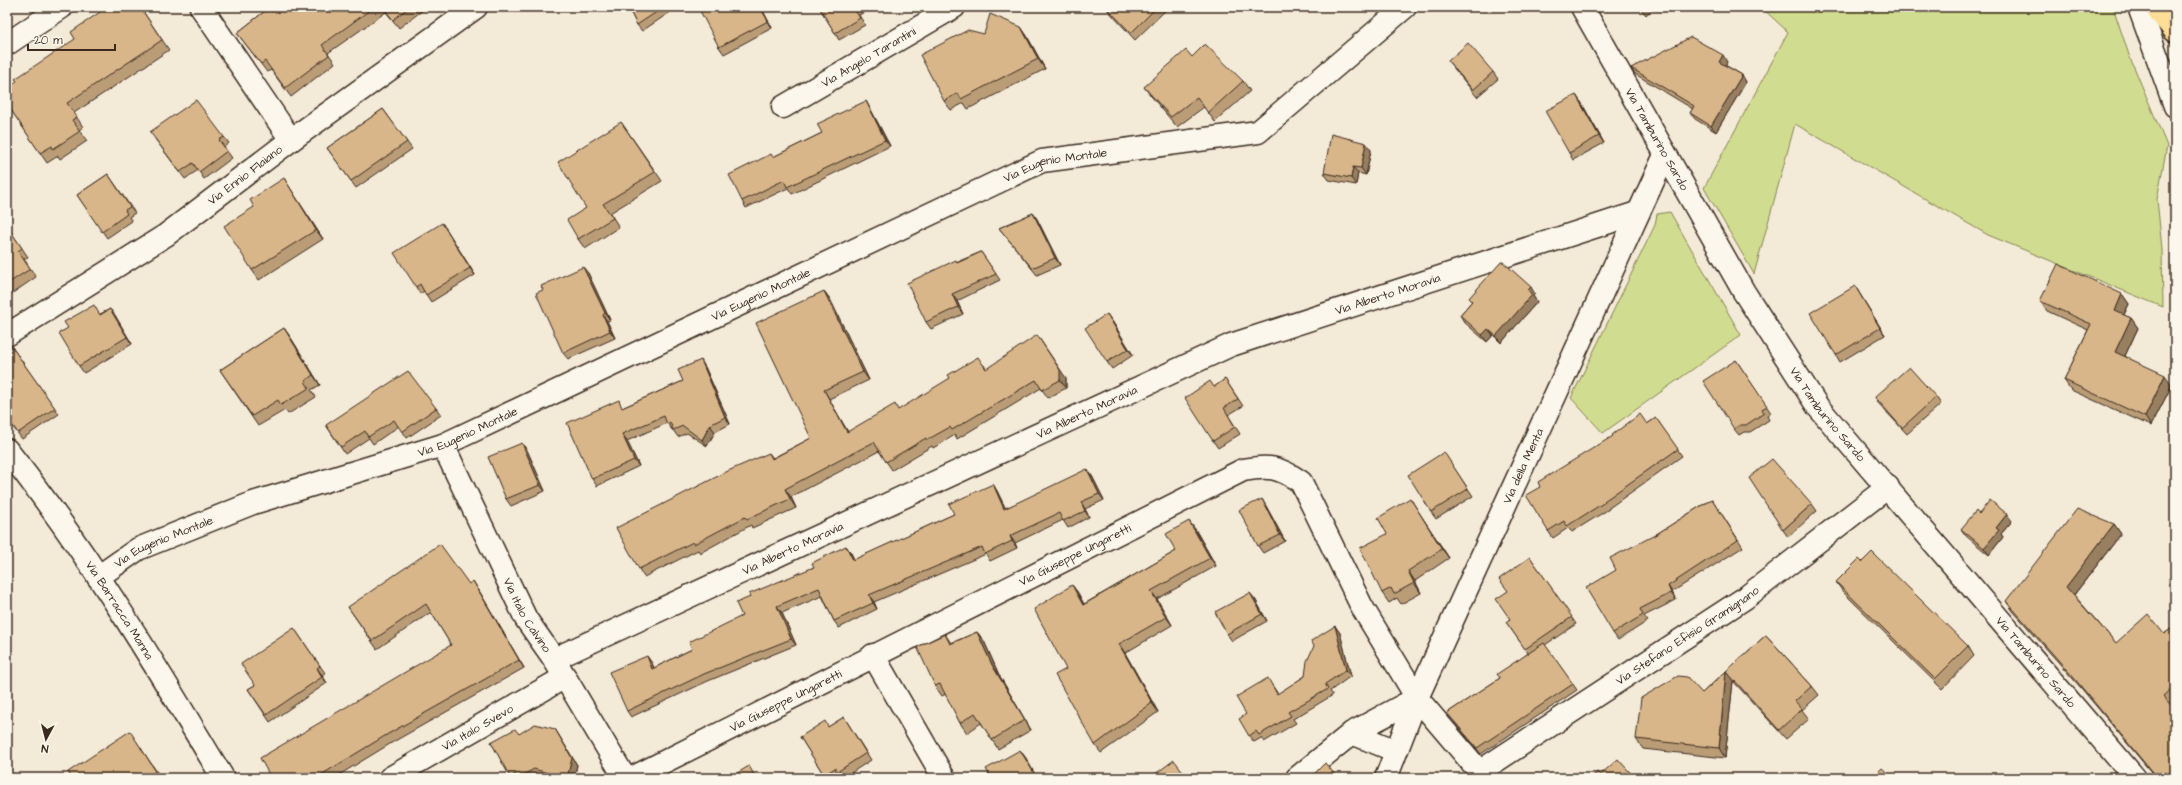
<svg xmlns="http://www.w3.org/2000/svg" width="2182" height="785" font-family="'Architects Daughter',sans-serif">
<rect width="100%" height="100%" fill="#f4ead8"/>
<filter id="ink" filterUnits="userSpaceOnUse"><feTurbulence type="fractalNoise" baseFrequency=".025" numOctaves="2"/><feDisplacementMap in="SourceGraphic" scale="8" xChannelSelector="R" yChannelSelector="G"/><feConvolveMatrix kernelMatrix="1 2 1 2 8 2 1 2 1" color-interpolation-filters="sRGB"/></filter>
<g filter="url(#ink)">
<path fill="#d0dc8f" stroke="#868356" d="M1761 7H2113L2129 55 2167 146 2157 199 2162 249 2163 307 1988 235 1795 124 1754 274 1704 188 1788 32Z
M1670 212 1741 335 1603 433 1571 398 1655 225 1657 214Z"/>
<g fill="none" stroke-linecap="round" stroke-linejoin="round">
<defs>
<g id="minor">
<path d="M201 7 291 140"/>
<path id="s1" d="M1582 7 1744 292 1818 407 2135 778"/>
<path d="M2139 7 2175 106"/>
<path d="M7 44 62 7"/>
<path id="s2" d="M783 107 954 7"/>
<path id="s3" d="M7 335 166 235 291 140 476 7"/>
<path id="s4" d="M443 445 526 619 554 659 625 778"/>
<path id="s5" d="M7 450C88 552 156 666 223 778"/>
<path id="s6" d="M98 577 138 549 253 503 443 445 1042 161 1258 132 1405 7"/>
<path d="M873 655 944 778"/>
<path id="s7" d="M554 659 1231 345 1637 213"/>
<path d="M1352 733 1396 751"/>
<path id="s8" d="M1479 772 1745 598 1888 487"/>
<path id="s9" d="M390 778 565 677"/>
<path id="s10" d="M632 778 1243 470C1269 465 1279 467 1301 482L1362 607 1417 698 1485 778"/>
<path d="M1297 778 1352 733 1417 698"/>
<path id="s11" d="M1386 778 1417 698 1665 155"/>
</g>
<path id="highway" d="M2156 7 2175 31"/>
</defs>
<use href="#minor" stroke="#3b2a1e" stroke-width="25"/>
<use href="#highway" stroke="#3b2a1e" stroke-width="25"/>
<use href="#minor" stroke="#fbf7ec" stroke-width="22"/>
<use href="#highway" stroke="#fedd96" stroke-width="22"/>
</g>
<path fill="#ba9d77" stroke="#3b2a1e" d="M140 7 169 50 74 113 83 127 79 130 87 141 60 159 58 156 47 163 7 104Z
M270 7H427L399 28 386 12 328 53 335 63 291 97 271 70 267 72 237 33Z
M609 7H620L612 12Z
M628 7H673L675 9 642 31 637 25Z
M704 7H761L772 28 724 54 719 47Z
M819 7H874L859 15 865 25 839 40 835 33Z
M1105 7H1169L1135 40Z
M1639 7H1655L1646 15Z
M1021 27 1027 36 1045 69 968 109 964 103 951 110 944 101 984 34Z
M1192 57 1243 81 1250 91 1215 122 1204 107 1177 127 1151 96 1144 87Z
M1448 61 1493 72 1498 79 1477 97 1453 67Z
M1727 62 1725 65 1742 75 1746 82 1716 132 1695 119 1690 113 1693 109 1635 74 1631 68Z
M1581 102 1604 143 1573 160 1569 153Z
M870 108 890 146 792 194 788 188 746 208 742 201 773 157 822 133Z
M383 109 412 149 356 188 327 148Z
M621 122 662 181 610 213 619 227 585 249 578 239 586 208Z
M224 137 229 143 224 147 232 158 204 179 198 170 185 179 155 139Z
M1371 150 1366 175 1358 173 1356 185 1329 180 1324 173Z
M108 174 135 213 129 217 132 221 107 238 77 195Z
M290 188 323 239 259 280 252 270 254 207Z
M1033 213 1037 219 1060 265 1037 275 999 228Z
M442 223 475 275 431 302 424 291 420 294 416 287Z
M7 226 28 257 24 259 36 277 7 297Z
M981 252 1000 280 957 301 963 314 931 329 926 322 957 262Z
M588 273 610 320 607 321 615 338 568 359 563 353Z
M1855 286 1885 335 1840 362 1836 355Z
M824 291 830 299 869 380 829 399 848 432 899 410 984 365 986 369 1066 378V388L1048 398 1041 388 957 439 955 435 933 448 932 446 892 470 879 451 791 497 796 508 752 528 751 525 700 553 698 550 644 577 639 569 769 453 773 458 811 438Z
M1535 294 1533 296 1537 302 1501 343 1493 335 1487 342 1464 322 1460 315 1472 301 1469 298Z
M2122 294 2129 304 2124 315 2131 318 2138 328 2125 356 2172 385 2151 426 2071 390 2064 380 2088 330 2047 311 2040 301Z
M110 309 132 344 84 373 79 366 100 314Z
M1112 321 1133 355 1112 369 1107 362Z
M284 328 291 338 320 385 311 390 316 397 288 414 285 410 258 426 220 370Z
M7 340 59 414 22 439 7 419Z
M1736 360 1771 413 1767 416 1769 420 1750 432H1744L1739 435 1734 429Z
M705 367 730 424 715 432 707 446 687 433 678 437 673 430H672L667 423 627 441 639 466 597 486 592 479 624 407 683 381Z
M1225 379 1243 406 1228 415 1240 434 1218 448 1213 441 1214 387Z
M1875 397H1936L1941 404 1907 434 1879 404Z
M436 408 441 415 407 438 399 426 373 444 369 438 345 454 326 425Z
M1656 418 1682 456 1609 508V509L1572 532 1568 528 1553 538 1548 531 1647 424Z
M527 450 545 491 511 506 506 499Z
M1448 459 1473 496 1436 519 1431 512Z
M1092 476 1104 500 1085 509 1089 517 1068 528 1063 520 1015 543 1017 548 990 561 986 554 874 602 877 609 839 628 834 621 822 596 782 613 796 645 708 681 631 717 627 711 652 663 654 668 692 649 742 616 750 597 814 567 846 546 851 553 854 560 954 514 993 484 997 491 1005 508Z
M1712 499 1743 547 1672 592 1676 600 1644 616 1648 621 1618 640 1613 633 1616 570 1655 535Z
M1812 504 1817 511 1788 537 1783 530Z
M1266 506 1285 541 1263 553 1258 546Z
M1416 508 1449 558 1415 581 1421 593 1401 604 1397 598 1389 603 1382 593 1387 534Z
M1979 514 2012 521 2001 534 2003 537 1989 555 1966 536 1961 529Z
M2114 524 2121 534 2074 595 2116 643 2164 634 2175 626V701L2170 705 2175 778H2156L2081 688 2013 611 2006 601Z
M1195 529 1216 566 1157 599 1172 625 1125 653 1158 712 1101 753 1095 745 1066 669 1072 585 1078 593 1084 604 1176 551Z
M1530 557 1576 624 1545 645 1577 690 1481 754 1452 719 1447 713 1500 678 1528 653 1506 622 1510 619 1508 591Z
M1862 562 1968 646 1974 656 1942 689 1843 592 1836 582Z
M469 584 478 589 524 668 393 742 334 778H271L451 645 431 612 377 649 348 607Z
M1255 599 1267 621 1232 641 1227 634Z
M1335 626 1340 633 1351 676 1330 691 1333 695 1293 719 1296 723 1264 742 1261 738 1254 742 1249 736 1246 714 1272 685 1278 694 1305 676Z
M294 628 325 673 322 675 327 683 270 722 248 689 255 685Z
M977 632 984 641 999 675 1031 730 998 749 981 723 967 733 960 723 946 694 942 696 935 686 945 634 951 643Z
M1766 635 1812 686 1819 695 1802 710 1809 719 1786 739 1733 681 1725 758 1643 749 1636 739 1702 693Z
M844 717 871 760 843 778H841L839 775 835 778H826L800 737 828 727Z
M555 729 577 765 574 778H547L539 776 534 778H511L491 742 519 734Z
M136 741 161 778H72Z"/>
<path fill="#977f61" stroke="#3b2a1e" d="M760 7H761L772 28Z
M1021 27 1027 36 1045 69 1038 59Z
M1723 55 1727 62 1724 68 1719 62Z
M1742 75 1746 82 1716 132 1711 126Z
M1576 95 1581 102 1604 143 1599 136Z
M866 101 870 108 890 146 885 140Z
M1366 143 1371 150 1366 175 1361 168Z
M1353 167 1358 173 1356 185 1351 178Z
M284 178 290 188 323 239 316 230Z
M1033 213 1037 219 1060 265 1055 258Z
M442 223 447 230 475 275 470 268Z
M583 267 588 273 610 320 605 313Z
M1855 286 1859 293 1885 335 1880 328Z
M1531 287 1535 294 1533 296 1537 302 1501 343 1496 336 1528 290Z
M824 291 830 299 869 380 863 372Z
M952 294 957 301 963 314 958 307Z
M2122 294 2129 304 2121 320 2115 311Z
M110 309 115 315 132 344 127 337Z
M1107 314 1112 321 1133 355 1128 349Z
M603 315 607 321 615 338 610 331Z
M2131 318 2138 328 2122 362 2115 352Z
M284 328 291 338 320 385 313 375Z
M1488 329 1493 335 1487 342 1482 335Z
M1037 335 1066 378V388L1060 380Z
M701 360 705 367 730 424 725 417Z
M2165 375 2172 385 2151 426 2145 417Z
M824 390 829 399 853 441 847 432Z
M710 425 715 432 707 446 702 440Z
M622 434 627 441 639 466 634 460Z
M522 443 527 450 545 491 540 485Z
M1087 469 1092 476 1104 500 1099 494Z
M993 484 997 491 1009 515 1004 509Z
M785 489 791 497 796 508 790 499Z
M1410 498 1416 508 1449 558 1442 549Z
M1262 499 1266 506 1285 541 1280 535Z
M1081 502 1085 509 1089 517 1085 511Z
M2007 514 2012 521 2001 534 2003 537 1989 555 1984 548 1996 528Z
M1189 521 1195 529 1216 566 1210 558Z
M2114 524 2121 534 2073 596 2066 587Z
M1010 536 1015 543 1017 548 1012 541Z
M846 546 851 553 858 567 853 560Z
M1408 571 1415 581 1421 593 1414 583Z
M473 581 478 589 524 668 519 660Z
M1072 585 1078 593 1088 613 1083 605Z
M1668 586 1672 592 1676 600 1671 593Z
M1151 591 1157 599 1172 625 1166 617Z
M1250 593 1255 599 1267 621 1262 614Z
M869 595 874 602 877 609 873 603Z
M777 606 782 613 796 645 791 639Z
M1335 626 1340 633 1351 676 1346 670Z
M977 632 984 641 999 675 1031 730 992 665Z
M1119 644 1125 653 1158 712 1152 703Z
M647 656 652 663 657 676 652 669Z
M317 668 322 675 327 683 322 677Z
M1726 671 1733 681 1725 758 1719 748Z
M555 729 577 765 574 778H567Z
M1020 750 1026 758 1037 778Z"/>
<path fill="#d8b68a" stroke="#3b2a1e" d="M97 7H140L162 40 67 103 77 117 72 120 80 131 53 149 52 146 40 153 7 104V88L17 81 15 79 75 39 71 32 100 12Z
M270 7H374L322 45 329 55 285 88 265 61 261 64 237 33Z
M383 7H409L393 20Z
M628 7H664L637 25Z
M704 7H760L768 21 719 47 699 9Z
M819 7H857L854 9 860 18 835 33Z
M1106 7H1157L1131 33Z
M990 14 1021 27 1038 59 961 99 958 93 944 101 920 55 968 30 984 34Z
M1691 37 1723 55 1719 62 1742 75 1711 126 1690 113 1694 106 1631 68Z
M1468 43 1493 72 1473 90 1448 61Z
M1205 44 1243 81 1208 113 1197 97 1171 117 1144 87 1186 50 1192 57Z
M1576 95 1599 136 1569 153 1545 111Z
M196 100 224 137 219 140 227 151 199 172 193 163 180 172 150 132Z
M866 101 885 140 787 187 784 180 742 201 729 175 771 154 773 157 822 133 817 124Z
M383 109 407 142 351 181 327 148Z
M621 122 655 172 603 204 613 218 578 239 567 220 586 208 558 162Z
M1331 134 1366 143 1361 168 1353 167 1351 178 1324 173Z
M108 174 130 207 125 210 127 214 102 232 77 195Z
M284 178 316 230 252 270 224 226 254 207 250 200Z
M1033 213 1055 258 1032 268 999 228Z
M442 223 470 268 426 295 420 284 416 287 394 253Z
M7 226 22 248 18 251 30 269 7 284Z
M981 252 996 274 952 294 958 307 926 322 907 283 956 260 957 263Z
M1501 262H1503L1531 287 1528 290 1532 295 1496 336 1488 329 1482 335 1460 315 1472 301 1469 298Z
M2058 264 2122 294 2115 311 2131 318 2115 352 2165 375 2145 417 2064 380 2091 324 2040 301Z
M583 267 605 313 603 315 610 331 563 353 536 293 543 290 541 286Z
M1855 286 1880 328 1836 355 1810 313Z
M824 291 863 372 824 390 847 432 895 404 898 410 950 378 948 375 978 357 986 369 1037 335 1060 370V380L1042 390 1036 380 952 430 950 427 927 440 926 438 886 462 874 442 785 489 790 499 747 519 745 517 694 544 693 542 639 569 616 528 728 471 769 453 772 459 811 438 756 323Z
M94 305 100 315 110 309 127 337 79 366 59 333 68 328 64 322Z
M1107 314 1128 349 1107 362 1085 328Z
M284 328 313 375 305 381 309 388 281 405 278 400 252 416 220 370Z
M7 340 55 408 18 433 7 418Z
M701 360 725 417 710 425 702 440 683 426 673 430 670 422 667 424 664 416 622 434 634 460 592 479 567 423 619 400 622 408 683 381 678 370Z
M1736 360 1767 406 1762 409 1764 413 1746 425H1740L1734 429 1703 381Z
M1909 367 1936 397 1902 428 1875 397Z
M408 371 436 408 402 432 394 420 368 437 365 431 341 447 326 425Z
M1225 379 1238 399 1224 408 1235 427 1213 441 1185 398 1210 381 1214 387Z
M1640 414 1647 424 1656 418 1678 449 1604 501 1605 502 1567 526 1564 521 1548 531 1526 495 1540 487 1538 482 1613 436 1612 435Z
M522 443 540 485 506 499 488 457Z
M1444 452 1468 489 1431 512 1408 475Z
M1772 459 1812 504 1783 530 1749 478Z
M1087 469 1099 494 1081 502 1085 511 1063 521 1059 513 1010 536 1012 541 985 554 982 547 869 595 873 603 834 621 819 588 777 606 791 639 704 674 627 711 609 672 647 656 652 669 692 649 689 642 742 616 736 603 750 597 749 594 814 567 812 563 846 546 853 560 954 514 949 504 993 484 1004 509Z
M1410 498 1442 549 1408 571 1414 583 1394 594 1391 588 1382 593 1360 548 1387 534 1378 518Z
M1262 499 1280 535 1258 546 1239 510Z
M1712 499 1738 540 1668 586 1671 593 1640 609 1643 615 1613 633 1586 588 1616 570 1610 558 1655 535Z
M1990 500 2007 514 1996 528 1999 530 1984 548 1961 529 1976 511 1979 514Z
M2077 509 2114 524 2066 587 2116 643 2148 614 2164 634 2175 626V685L2163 696 2175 710V778H2157L2074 678 2006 601Z
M1189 521 1210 558 1151 591 1166 617 1119 644 1152 703 1095 745 1055 675 1066 669 1034 609 1072 585 1083 605 1176 551 1166 534Z
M440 544 469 584 473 581 519 660 388 734 316 778H271L260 758 451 645 426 604 372 641 348 607Z
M1872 552 1968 646 1935 679 1836 582 1859 559 1862 562Z
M1530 557 1572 617 1525 649 1506 622 1510 619 1496 599 1508 591 1499 579Z
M1250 593 1262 614 1227 634 1215 612Z
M1335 626 1346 670 1325 684 1328 689 1288 712 1291 716 1259 735 1256 731 1249 736 1239 719 1246 714 1236 697 1268 678 1277 694 1305 676 1307 661 1314 646 1311 641Z
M294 628 320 666 317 668 322 677 266 715 248 689 255 685 241 664Z
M977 632 992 665 1025 720 992 740 975 713 960 723 940 684 935 686 917 647 945 634 950 644Z
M1766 635 1812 686 1795 701 1802 709 1779 730 1726 671 1719 748 1636 739 1641 698 1678 676 1687 677 1702 693Z
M1544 643 1573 684 1477 748 1447 713 1500 678 1497 674Z
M844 717 866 753 837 772 835 768 824 775 800 737 825 721 828 727Z
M535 724 555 729 572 758 567 778H565L534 769 521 776 519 772 510 777 491 742 515 729 519 734Z
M130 731 155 770 154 771 159 778H72L68 772Z
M1020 750 1037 778H991L986 769Z
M1618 759 1635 778H1591L1597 772 1600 775Z
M1174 760 1188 778H1150Z
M1325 763 1338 778H1310Z
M749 766 756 778H729Z
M1882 768 1893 778H1872Z"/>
</g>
<g text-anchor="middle" stroke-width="3" stroke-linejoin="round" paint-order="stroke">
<g font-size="12" fill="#3b2a1e" stroke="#fbf7ec">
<text dy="4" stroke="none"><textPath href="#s2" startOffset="99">Via Angelo Tarantini</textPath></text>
<text dy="4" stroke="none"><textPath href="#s1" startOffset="152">Via Tamburino Sardo</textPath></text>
<text dy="4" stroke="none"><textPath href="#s6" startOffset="1046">Via Eugenio Montale</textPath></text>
<text dy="4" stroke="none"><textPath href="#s3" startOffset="287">Via Ennio Flaiano</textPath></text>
<text dy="4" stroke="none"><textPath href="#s6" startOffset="723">Via Eugenio Montale</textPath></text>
<text dy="4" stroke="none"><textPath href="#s7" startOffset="911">Via Alberto Moravia</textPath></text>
<text dy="4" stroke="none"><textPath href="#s7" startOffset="587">Via Alberto Moravia</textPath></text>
<text dy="4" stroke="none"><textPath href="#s1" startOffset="476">Via Tamburino Sardo</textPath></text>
<text dy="4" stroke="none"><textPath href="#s6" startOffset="399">Via Eugenio Montale</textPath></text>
<text dy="4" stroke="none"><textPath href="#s11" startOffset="341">Via della Menta</textPath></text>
<text dy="4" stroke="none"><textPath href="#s6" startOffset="75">Via Eugenio Montale</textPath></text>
<text dy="4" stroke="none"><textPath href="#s7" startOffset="263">Via Alberto Moravia</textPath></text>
<text dy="4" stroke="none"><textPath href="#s10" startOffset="496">Via Giuseppe Ungaretti</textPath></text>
<text dy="4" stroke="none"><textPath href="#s5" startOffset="196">Via Barracca Manna</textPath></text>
<text dy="4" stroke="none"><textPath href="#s4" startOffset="190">Via Italo Calvino</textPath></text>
<text dy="4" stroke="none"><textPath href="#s8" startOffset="249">Via Stefano Efisio Gramignano</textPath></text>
<text dy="4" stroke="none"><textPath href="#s1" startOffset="800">Via Tamburino Sardo</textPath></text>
<text dy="4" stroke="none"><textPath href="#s10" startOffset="172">Via Giuseppe Ungaretti</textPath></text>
<text dy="4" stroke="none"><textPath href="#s9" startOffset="101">Via Italo Svevo</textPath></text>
</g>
</g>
<rect width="2182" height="785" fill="none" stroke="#fbf7ec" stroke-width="24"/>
<rect x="12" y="12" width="2158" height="761" fill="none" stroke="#3b2a1e" stroke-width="1.5" filter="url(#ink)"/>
<g transform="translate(46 739) rotate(187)" stroke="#fbf7ec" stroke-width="3" paint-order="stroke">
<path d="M0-3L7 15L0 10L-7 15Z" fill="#3b2a1e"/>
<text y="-6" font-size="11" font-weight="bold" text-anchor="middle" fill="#3b2a1e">N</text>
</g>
<path d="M28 44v6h87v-6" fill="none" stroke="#3b2a1e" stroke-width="2"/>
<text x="34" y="44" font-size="12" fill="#3b2a1e" stroke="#fbf7ec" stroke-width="3" paint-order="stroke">20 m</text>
</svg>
